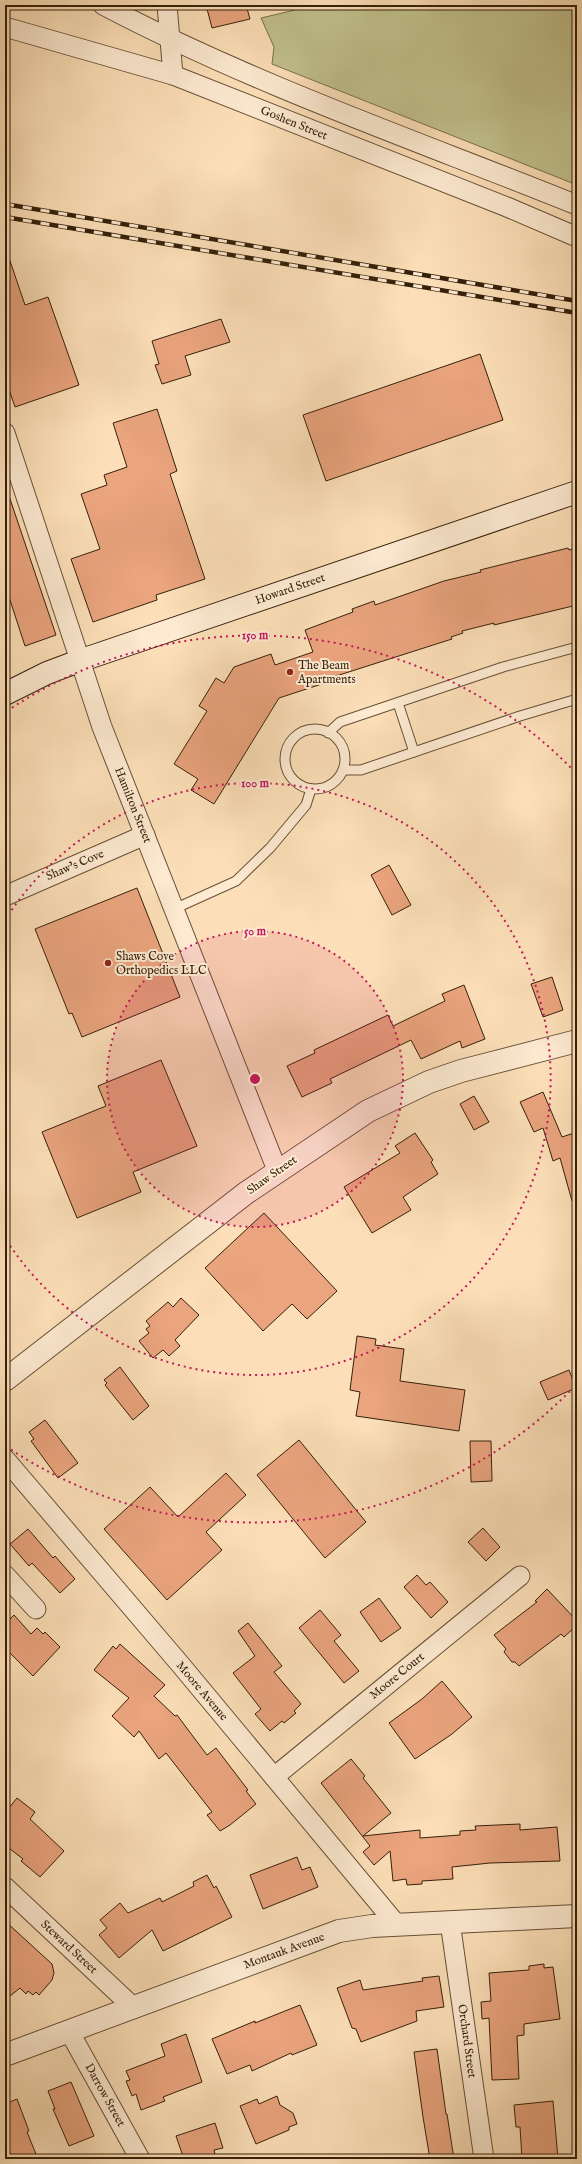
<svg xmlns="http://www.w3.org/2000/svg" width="582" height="2164" viewBox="0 0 582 2164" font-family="'IM FELL English',serif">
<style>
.green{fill:#c1c18d;stroke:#7b704c}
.building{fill:#eaa47e;stroke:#35200a}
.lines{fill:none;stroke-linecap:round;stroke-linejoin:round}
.service-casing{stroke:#675036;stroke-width:11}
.minor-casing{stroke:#675036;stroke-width:21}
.tertiary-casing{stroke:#675036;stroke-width:24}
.secondary-casing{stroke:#35200a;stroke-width:24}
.service{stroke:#fdead1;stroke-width:9}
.minor{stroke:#fdead1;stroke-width:19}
.tertiary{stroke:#fdead1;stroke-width:22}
.secondary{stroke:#fdead1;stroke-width:22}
.rail-casing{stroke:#35200a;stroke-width:4.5}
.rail{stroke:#fdead1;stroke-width:3;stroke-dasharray:9;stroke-linecap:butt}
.ring{fill:none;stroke:#c2185b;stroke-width:2;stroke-dasharray:2 4}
.poi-dot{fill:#8f2418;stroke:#fdead1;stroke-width:1.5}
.labels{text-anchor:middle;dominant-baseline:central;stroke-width:4;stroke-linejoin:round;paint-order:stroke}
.street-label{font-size:12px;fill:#35200a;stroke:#fdead1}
.poi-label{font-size:12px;fill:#35200a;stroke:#fdead1;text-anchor:start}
.centre{fill:#c2185b;stroke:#fdead1;stroke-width:2}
.ring-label{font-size:12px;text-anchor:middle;font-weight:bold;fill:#c2185b;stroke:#fdead1;stroke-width:4;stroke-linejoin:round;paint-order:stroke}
</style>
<rect width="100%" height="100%" fill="#fcdfb8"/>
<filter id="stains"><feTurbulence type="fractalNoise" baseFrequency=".005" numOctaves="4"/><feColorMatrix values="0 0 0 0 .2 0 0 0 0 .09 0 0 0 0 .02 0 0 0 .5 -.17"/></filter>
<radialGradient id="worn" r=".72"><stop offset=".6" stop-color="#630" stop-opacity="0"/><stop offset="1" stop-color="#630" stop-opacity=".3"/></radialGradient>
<!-- green -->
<path class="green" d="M294 5H577V185L272 64 274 47 261 18 295 10Z"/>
<!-- building -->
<g class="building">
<path d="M206 5H246L250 19 212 28Z"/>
<path d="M8 255 25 305 48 297 79 385 15 407 5 378V256Z"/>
<path d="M221 319 230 342 185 356 191 375 162 384 155 365 159 364 152 341Z"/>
<path d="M480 354 503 420 326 481 303 415Z"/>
<path d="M157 409 177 471 170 474 205 579 156 595 157 600 93 622 71 559 100 549 81 494 107 485 104 475 127 467 113 423Z"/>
<path d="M5 493H8L56 635 25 646 9 597 5 599Z"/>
<path d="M568 548 569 550 577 548V605L494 625V623L462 631 463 633 451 637 452 639 333 677 334 680 279 698 214 804 191 790 198 779 174 764 207 711 199 706 216 678 224 683 234 667 271 654 275 665 313 652 305 630 353 612 352 609 374 601 375 605 444 581 481 572 480 570Z"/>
<path d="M389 865 411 905 392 915 371 875Z"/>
<path d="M137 888 180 997 82 1037 72 1013 69 1014 35 929Z"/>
<path d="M552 977 563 1010 543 1017 531 984Z"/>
<path d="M464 985 485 1039 462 1048 460 1041 421 1059 411 1040 330 1079 332 1083 302 1097 287 1066 315 1053 314 1050 388 1015 393 1026 445 1001 442 994Z"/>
<path d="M161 1060 197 1146 133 1172 141 1192 77 1218 42 1132 106 1106 98 1086Z"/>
<path d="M543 1092 562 1137 574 1133 577 1142V1200L572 1201 560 1158 553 1161 543 1128 534 1132 520 1102Z"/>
<path d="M474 1096 489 1122 474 1130 460 1104Z"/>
<path d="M415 1133 433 1160 431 1162 438 1174 403 1197 411 1210 372 1233 344 1187 400 1153 395 1146Z"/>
<path d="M264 1213 337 1291 307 1319 292 1304 263 1331 205 1268Z"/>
<path d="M181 1298 199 1315 175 1340 180 1346 169 1356 163 1350 153 1358 139 1341 149 1333 146 1329 150 1326 146 1321 168 1302 173 1307Z"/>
<path d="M357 1336 376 1339 375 1345 404 1349 400 1381 465 1390 459 1431 356 1416 360 1392 350 1390Z"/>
<path d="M120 1367 149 1406 133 1420 105 1385 107 1383 104 1380Z"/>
<path d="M569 1370 576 1388 548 1400 540 1382Z"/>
<path d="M45 1420 78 1463 58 1478 31 1441 34 1439 29 1432Z"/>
<path d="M299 1440 366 1522 325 1558 257 1475Z"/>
<path d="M470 1441H491L492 1481 471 1482Z"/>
<path d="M226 1473 246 1495 206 1532 222 1550 167 1600 104 1529 150 1487 178 1517Z"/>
<path d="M483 1528 500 1547 486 1561 468 1542Z"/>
<path d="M28 1529 53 1558 55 1556 75 1579 60 1593 32 1563 29 1566 10 1544Z"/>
<path d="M417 1575 426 1585 430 1582 448 1602 431 1618 404 1587Z"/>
<path d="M547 1589 577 1621V1625L564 1637 561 1634 519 1666 515 1662H512L504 1652 506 1649 494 1635 537 1602 535 1601Z"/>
<path d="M379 1598 401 1628 381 1642 360 1612Z"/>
<path d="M320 1610 341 1635 334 1641 359 1671 344 1683 299 1628Z"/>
<path d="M14 1615 31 1634 37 1628 43 1634 45 1632 60 1647 33 1676 5 1648V1624Z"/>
<path d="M248 1623 282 1666 274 1672 301 1704 294 1711 296 1713 284 1723 282 1721 270 1731 255 1714 261 1709 233 1673 255 1656 238 1631Z"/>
<path d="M120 1644 165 1685 154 1696 175 1716 177 1715 207 1755 216 1748 248 1790 246 1791 256 1804 230 1825 220 1831 207 1815 212 1812 166 1753 159 1759 139 1731 134 1737 112 1716 129 1698 94 1670 113 1646 116 1649Z"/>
<path d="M442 1681 472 1717 452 1734 415 1759 389 1723 422 1699Z"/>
<path d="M351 1759 365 1776 363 1778 391 1813 363 1836 420 1830V1838L460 1835V1831L476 1830 475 1826 520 1824V1830L557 1827 560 1861 490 1863 452 1867 453 1879 422 1881V1884L407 1885 406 1879 393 1881 390 1851 374 1865 363 1852 370 1846 321 1783Z"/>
<path d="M17 1798 35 1812 30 1819 64 1851 40 1877 21 1861 23 1859 5 1845V1813Z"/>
<path d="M297 1857 302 1870 310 1867 318 1887 263 1909 250 1875Z"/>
<path d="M207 1875 214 1888 216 1886 232 1917 163 1951 152 1930 119 1958 99 1935 107 1928 100 1920 120 1903 128 1913 160 1898 162 1902 194 1886 193 1882Z"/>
<path d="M5 1921 52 1964 54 1973 52 1980 39 1995 36 1992 33 1995 28 1991 26 1994 20 1988 5 2000Z"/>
<path d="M544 1964V1968L553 1967 560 2019 524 2024V2035L517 2036 519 2079 492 2080 489 2018 482 2019 481 2002 491 2001 489 1973 529 1970V1966Z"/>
<path d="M439 1976 444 2007 416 2011 417 2021 361 2042 356 2029 352 2028 337 1988 360 1980 363 1990 423 1981 422 1978Z"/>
<path d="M300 2005 317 2045 292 2055 291 2053 252 2071 250 2065 227 2074 212 2039 255 2021V2023Z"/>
<path d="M186 2034 202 2082 163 2097 165 2101 141 2110 136 2094 132 2096 126 2081 130 2080 126 2071 165 2056 161 2044Z"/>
<path d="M437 2049 446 2114H447L454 2159H430L423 2117 414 2052Z"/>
<path d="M71 2082 94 2136 69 2146 53 2109H55L48 2091Z"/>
<path d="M277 2096 280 2105 293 2113 297 2124 289 2127V2130L256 2144 240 2106 257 2099 259 2104Z"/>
<path d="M17 2099 29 2131 27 2132 38 2159H10L5 2146V2104Z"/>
<path d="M553 2101 558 2159H522L520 2127H516L514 2105Z"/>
<path d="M215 2123 223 2148 214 2150 215 2154 199 2159H184L176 2136Z"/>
</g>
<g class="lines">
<!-- service casing -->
<g class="service-casing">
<g id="service">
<path d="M398 703 414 752"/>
<circle cx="315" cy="759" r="30"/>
<path d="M328 733 340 722 503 667 577 647"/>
<path d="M343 770H361L520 716 577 699"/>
<path d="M174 909 236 881 270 848 306 805 311 789"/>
</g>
</g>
<!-- minor casing -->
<g class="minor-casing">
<g id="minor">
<path d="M103 5C255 85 418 141 577 205"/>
<path d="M167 5 173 75"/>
<path d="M5 27 173 75 507 207 577 237"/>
<path d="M5 433 102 727 277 1170"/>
<path d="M5 896 145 835"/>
<path d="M5 1459 180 1664 397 1925"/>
<path d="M5 1575 36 1609"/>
<path d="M274 1777 520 1576"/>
<path d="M5 1887 133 2007"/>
<path d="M450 1922 484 2159"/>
<path d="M69 2031 140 2159"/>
</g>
</g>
<!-- tertiary casing -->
<g class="tertiary-casing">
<g id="tertiary">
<path d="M5 1380 246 1193 368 1111 429 1082 461 1071 577 1041"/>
<path d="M5 2055 339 1931 372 1926 577 1916"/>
</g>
</g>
<!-- secondary casing -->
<g class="secondary-casing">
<path id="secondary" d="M5 694 47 673 79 661 577 492"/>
</g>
<!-- service -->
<use href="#service" class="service"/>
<!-- minor -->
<use href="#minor" class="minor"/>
<!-- tertiary -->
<use href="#tertiary" class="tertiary"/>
<!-- secondary -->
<use href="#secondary" class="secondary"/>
<!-- rail casing -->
<g class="rail-casing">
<g id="rail">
<path d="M5 204 577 301"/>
<path d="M5 217 577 313"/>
</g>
</g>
<!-- rail -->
<use href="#rail" class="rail"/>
</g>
<!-- distance rings -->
<circle cx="255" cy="1079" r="148" fill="#c2185b" fill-opacity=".12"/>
<g class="ring">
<circle cx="255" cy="1079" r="148"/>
<path d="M5 920A296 296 0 1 1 5 1238"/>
<path d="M574 1387A444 444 0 0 1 7 1447M7 711A444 444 0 0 1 574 771"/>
</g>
<!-- markers -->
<g class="poi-dot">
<circle cx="290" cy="672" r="4"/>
<circle cx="108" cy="963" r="4"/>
</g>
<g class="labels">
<!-- street labels -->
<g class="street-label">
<text transform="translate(294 123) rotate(22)">Goshen Street</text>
<text transform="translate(290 589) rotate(-19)">Howard Street</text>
<text transform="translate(133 805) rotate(68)">Hamilton Street</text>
<text transform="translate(75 865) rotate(-23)">Shaw's Cove</text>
<text transform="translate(272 1175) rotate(-35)">Shaw Street</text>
<text transform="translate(397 1676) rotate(-39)">Moore Court</text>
<text transform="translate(202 1691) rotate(50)">Moore Avenue</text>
<text transform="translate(69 1947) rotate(43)">Steward Street</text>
<text transform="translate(284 1951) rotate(-20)">Montauk Avenue</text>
<text transform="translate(467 2041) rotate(82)">Orchard Street</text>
<text transform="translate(105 2095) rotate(61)">Darrow Street</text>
</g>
<!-- poi labels -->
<g class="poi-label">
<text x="298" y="665">The Beam<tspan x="298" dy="14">Apartments</tspan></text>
<text x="116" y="956">Shaws Cove<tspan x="116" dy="14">Orthopedics LLC</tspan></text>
</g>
</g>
<circle cx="255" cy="1079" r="6" class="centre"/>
<g class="ring-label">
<text x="255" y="639">150 m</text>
<text x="255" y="787">100 m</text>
<text x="255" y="935">50 m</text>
</g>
<!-- margin -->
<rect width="582" height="2164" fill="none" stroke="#fcdfb8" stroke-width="20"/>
<rect x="6" y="6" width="570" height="2152" fill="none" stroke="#35200a" stroke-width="2"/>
<rect x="10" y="10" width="562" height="2144" fill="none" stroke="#35200a"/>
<rect width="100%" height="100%" filter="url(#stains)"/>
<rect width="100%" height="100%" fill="url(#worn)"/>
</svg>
